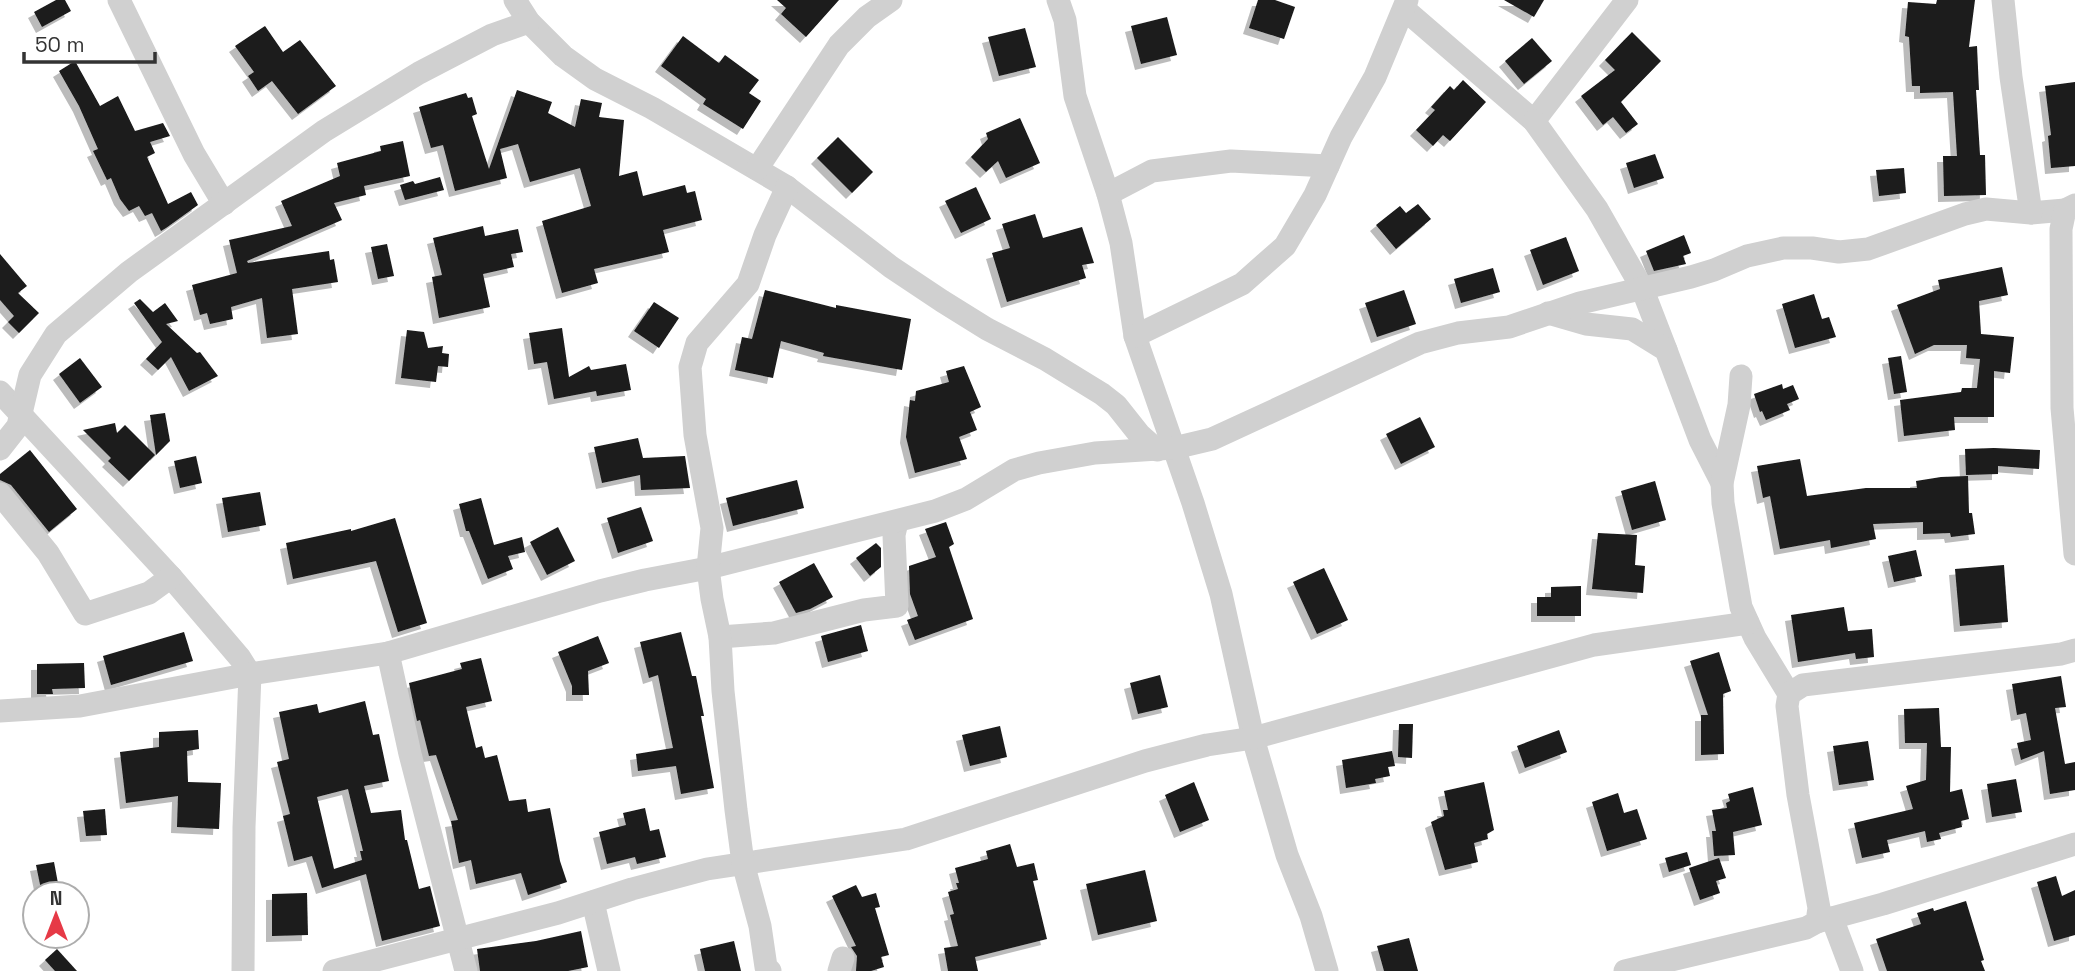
<svg xmlns="http://www.w3.org/2000/svg" width="2075" height="971" viewBox="0 0 2075 971" font-family="'Space Grotesk',sans-serif">
<style>
.building{fill:#1a1a1a;fill-rule:evenodd;filter:url(#shadow)}
.lines{fill:none;stroke-linecap:round;stroke-linejoin:round}
.minor{stroke:#d0d0d0;stroke-width:23}
</style>
<defs>
<filter id="shadow"><feDropShadow dx="-6" dy="6" stdDeviation="0" flood-color="#0004"/></filter>
</defs>
<rect width="100%" height="100%" fill="#fff"/>
<!-- building -->
<g class="building">
<path d="M56 0H65L71 11 42 27 34 12Z"/>
<path d="M777 0H839L806 37 781 14 786 8Z"/>
<path d="M1258 0H1275L1295 7 1284 39 1249 28Z"/>
<path d="M1504 0H1544L1534 17Z"/>
<path d="M1937 0H1975L1969 47 1977 46 1979 90H1976L1980 155H1985L1986 195 1944 196 1943 156H1957L1953 92 1920 93V86H1912L1909 37 1905 36 1908 2 1936 4Z"/>
<path d="M1167 17 1177 55 1141 64 1131 26Z"/>
<path d="M265 26 283 52 300 40 336 86 298 114 272 81 258 91 248 76 254 72 235 46Z"/>
<path d="M1025 28 1036 67 999 76 988 37Z"/>
<path d="M1632 32 1661 61 1621 102 1638 124 1626 133 1613 117 1603 125 1581 96 1615 70 1605 60Z"/>
<path d="M683 36 719 63 725 55 759 80 749 93 761 101 743 129 703 104 706 99 661 66Z"/>
<path d="M1532 38 1552 61 1524 84 1505 61Z"/>
<path d="M75 61 100 106 118 96 135 131 163 123 170 136 150 142 155 153 147 157 168 204 191 192 198 205 166 228 161 231 152 213 145 216 139 206 129 211 120 199 111 178 107 180 93 151 98 149 79 106 59 71Z"/>
<path d="M1463 80 1486 102 1450 141 1443 135 1433 146 1416 130 1435 110 1431 107 1450 86 1454 90Z"/>
<path d="M2075 82V166L2051 168 2048 136 2051 135 2045 86Z"/>
<path d="M517 90 552 102 548 113 575 127 581 99 602 103 599 117 624 120 619 176 637 171 643 196 685 185 687 193 695 191 702 220 663 230 669 252 594 269 598 283 562 293 542 221 591 206 580 168 530 182 518 144 500 149 507 178 455 191 443 145 431 148 419 107 466 93 468 98 472 97 477 114 472 116 489 169Z"/>
<path d="M1020 118 1040 163 1006 178 998 161 986 172 971 157 988 139 986 133Z"/>
<path d="M838 137 873 172 852 193 817 158Z"/>
<path d="M403 141 410 176 364 186 366 195 334 203 342 220 247 261 248 263 329 251 330 260 334 259 338 282 292 289 298 334 267 338 262 298 231 307 233 319 210 324 207 313 200 315 192 285 237 273 229 240 292 226 281 201 340 176 337 163 381 151 380 146Z"/>
<path d="M1655 154 1664 178 1634 188 1626 163Z"/>
<path d="M1904 168 1906 193 1879 196 1876 170Z"/>
<path d="M440 177 444 190 405 200 400 185 413 181 415 184Z"/>
<path d="M976 187 991 219 961 233 945 201Z"/>
<path d="M1418 204 1431 219 1396 249 1376 225 1400 206 1406 213Z"/>
<path d="M1035 214 1043 238 1082 227 1094 263 1082 265 1086 278 1007 302 992 253 1010 248 1002 224Z"/>
<path d="M483 226 485 236 518 229 523 252 511 254 514 267 483 274 490 307 439 318 432 277 442 275 433 238Z"/>
<path d="M1684 235 1691 253 1683 256 1686 264 1654 271 1646 251Z"/>
<path d="M1566 237 1579 271 1543 285 1530 250Z"/>
<path d="M387 244 394 276 378 279 371 247Z"/>
<path d="M0 254 27 286 18 293 39 313 19 333 8 322 14 316 0 300Z"/>
<path d="M2002 267 2008 295 1979 301 1981 334 2014 337 2010 373 1994 371V417H1954L1955 430 1904 436 1900 400 1961 392 1962 388H1977L1980 359 1966 358 1967 345H1934L1915 354 1897 305 1940 289 1938 280Z"/>
<path d="M1493 268 1500 292 1461 303 1454 279Z"/>
<path d="M765 290 836 308V305L911 319 902 370 823 356 824 353 781 341 773 378 735 370 742 337 752 339Z"/>
<path d="M1404 290 1416 324 1377 337 1365 303Z"/>
<path d="M1814 294 1822 319 1829 317 1836 337 1795 348 1782 304Z"/>
<path d="M140 299 153 312 165 303 178 321 166 324 197 353 200 352 218 376 189 391 171 357 158 370 146 359 162 342 134 303Z"/>
<path d="M654 302 679 318 659 348 634 331Z"/>
<path d="M562 328 569 377 589 366 591 370 626 364 631 390 597 396 596 391 554 399 547 362 534 364 529 333Z"/>
<path d="M407 330 424 332 428 348 443 346 442 353 449 354 448 367 438 366 436 382 401 378Z"/>
<path d="M1901 356 1907 392 1894 394 1888 358Z"/>
<path d="M80 358 102 387 80 403 59 374Z"/>
<path d="M964 366 981 407 970 412 977 430 959 437 967 459 915 473 906 437 910 400 915 401 916 391 949 382 946 371Z"/>
<path d="M1782 384 1783 389 1793 385 1799 399 1787 404 1790 410 1766 420 1762 411 1760 412 1754 394Z"/>
<path d="M165 413 170 441 156 455 150 415Z"/>
<path d="M1420 417 1435 447 1401 464 1386 434Z"/>
<path d="M115 423 117 433 125 425 155 455 129 481 108 461 111 458 83 430Z"/>
<path d="M638 438 643 458 685 456 690 488 641 490 640 475 602 483 594 447Z"/>
<path d="M1994 448 2040 450 2039 469 1998 466V474L1966 475 1965 449Z"/>
<path d="M30 450 77 509 49 532 11 485 0 480V474Z"/>
<path d="M196 456 202 483 180 488 174 461Z"/>
<path d="M1800 459 1807 496 1866 488H1917L1916 481 1941 477 1968 476 1969 513H1972L1975 534 1951 537 1950 533 1923 534V522L1873 524 1876 539 1831 548 1830 540 1780 549 1770 496 1763 498 1757 466Z"/>
<path d="M797 480 804 508 733 526 726 498Z"/>
<path d="M1655 481 1666 520 1632 530 1621 491Z"/>
<path d="M260 492 266 525 228 532 222 498Z"/>
<path d="M481 498 494 545 522 537 525 552 508 556 513 569 488 579 469 531H466L459 504Z"/>
<path d="M641 507 653 541 618 553 607 518Z"/>
<path d="M395 518 427 623 398 632 376 561 293 579 286 543 351 529V531Z"/>
<path d="M946 522 954 544 949 547 973 619 915 640 907 620 918 616 910 594 909 566 936 557 925 529Z"/>
<path d="M558 527 575 561 547 575 530 542Z"/>
<path d="M1598 533 1637 535 1635 565 1645 566 1643 593 1592 589Z"/>
<path d="M876 543 881 548V567L870 576 856 558Z"/>
<path d="M1916 550 1922 576 1894 582 1888 556Z"/>
<path d="M814 563 833 597 810 609 796 613 779 582Z"/>
<path d="M2004 565 2008 622 1960 626 1955 569Z"/>
<path d="M1324 568 1348 620 1317 634 1293 582Z"/>
<path d="M1581 586V616H1537V597H1551V587Z"/>
<path d="M1844 607 1848 631 1872 629 1874 657 1856 659 1855 653 1798 662 1791 615Z"/>
<path d="M861 625 868 651 828 662 821 636Z"/>
<path d="M184 632 193 661 111 685 103 656Z"/>
<path d="M681 632 692 676H696L704 716H701L714 788 681 794 676 766 638 771 636 754 673 748 658 675 649 678 640 642Z"/>
<path d="M598 636 609 663 588 671 589 695H572V686L558 652Z"/>
<path d="M1719 652 1731 691 1723 694 1724 754 1701 755V715H1708L1690 661Z"/>
<path d="M481 658 492 701 466 707 476 748 482 746 485 758 497 755 509 801 526 799 528 812 550 808 560 861 567 882 528 895 521 873 476 884 471 860 459 863 451 821 458 820 436 755 429 756 420 720 417 721 409 683 462 669 460 663Z"/>
<path d="M84 663 85 688 52 689 53 694H37V664Z"/>
<path d="M1160 675 1168 707 1138 714 1130 683Z"/>
<path d="M2061 676 2066 707 2055 708 2065 764 2075 762V790L2050 794 2044 751 2021 760 2017 743 2031 740 2026 713 2017 715 2012 684Z"/>
<path d="M365 701 373 735 379 734 389 781 364 786 371 813 401 810 405 840H407L419 889 430 886 440 926 382 941 366 874 322 888 312 856 294 861 283 816 290 814 277 762 289 759 279 712 317 704 319 713ZM348 789 363 851H360L362 860 334 869 317 797Z"/>
<path d="M1939 708 1941 747H1951L1950 792 1962 789 1969 819 1961 821 1962 827 1939 833 1941 839 1927 842 1925 831 1887 840 1890 852 1862 858 1854 823 1913 809 1906 786 1926 780 1927 743H1905L1904 709Z"/>
<path d="M1399 724H1413L1412 758 1398 757Z"/>
<path d="M1000 726 1007 757 970 766 962 735Z"/>
<path d="M198 730 199 749 187 751 188 782 221 783 219 829 177 827 178 796 126 803 120 752 159 747V732Z"/>
<path d="M1559 730 1567 752 1525 768 1517 746Z"/>
<path d="M1868 741 1874 780 1839 785 1833 746Z"/>
<path d="M1392 751 1395 766 1388 767 1390 776 1375 779 1376 783 1346 788 1342 760Z"/>
<path d="M2016 779 2022 812 1992 817 1987 784Z"/>
<path d="M1194 782 1209 820 1180 832 1165 795Z"/>
<path d="M1484 782 1494 830 1487 834 1488 839 1474 843 1478 862 1445 870 1431 822 1444 816 1443 810H1448L1444 791Z"/>
<path d="M1753 787 1762 825 1733 832 1735 855 1714 856 1712 831H1716L1712 810 1727 808 1726 803 1730 801 1728 794Z"/>
<path d="M1618 793 1624 813 1637 809 1647 839 1607 851 1592 802Z"/>
<path d="M645 808 650 831 659 829 666 857 637 864 635 857 607 864 599 832 626 825 623 813Z"/>
<path d="M105 809 107 835 86 836 83 811Z"/>
<path d="M1010 844 1017 867 1034 863 1038 880 1033 881 1047 939 975 957 978 971H948L944 948 958 946 950 915 954 914 948 892 958 889 956 883H959L955 868 988 859 986 851Z"/>
<path d="M1687 852 1691 865 1669 872 1665 858Z"/>
<path d="M1719 858 1726 878 1716 881 1720 893 1700 900 1689 868Z"/>
<path d="M54 862 60 894H42L36 865Z"/>
<path d="M1145 870 1157 921 1098 935 1086 884Z"/>
<path d="M2056 876 2062 896 2075 890V935L2054 941 2037 882Z"/>
<path d="M856 885 862 897 876 893 880 907 875 908 889 955 881 957 884 967 871 971H856L857 956 851 947 856 946 832 896Z"/>
<path d="M307 893 308 935 272 936V894Z"/>
<path d="M1966 901 1984 960 1981 961 1985 971H1887L1876 939 1921 924 1917 913 1933 908 1934 911Z"/>
<path d="M581 931 588 967 568 971H480L477 949 536 941Z"/>
<path d="M1409 938 1418 971H1384L1377 946Z"/>
<path d="M734 941 741 971H705L700 949Z"/>
<path d="M57 949 77 971H55L45 960Z"/>
</g>
<g class="lines">
<!-- minor -->
<g class="minor">
<path d="M119 0 194 154 224 204"/>
<path d="M515 0 529 22 563 56 595 79 652 108 787 187 891 267 942 301 987 329 1045 359 1102 394 1116 405 1139 434 1157 450"/>
<path d="M1058 0 1065 20 1075 96 1108 194 1121 243 1135 336 1193 503 1221 594 1253 738 1287 855 1311 916 1327 971"/>
<path d="M2003 0 2011 77 2031 213 2065 210"/>
<path d="M1404 9 1534 121 1627 0"/>
<path d="M1534 121 1597 209 1642 288 1666 350"/>
<path d="M757 169 839 45 867 17 891 0"/>
<path d="M1108 194 1152 171 1231 161 1328 166"/>
<path d="M2075 205 2065 210 2061 229 2062 408 2075 554"/>
<path d="M1548 313 1586 324 1632 329 1666 350 1700 440 1722 483"/>
<path d="M1135 336 1242 284 1285 246 1315 195 1341 137 1375 77 1407 0"/>
<path d="M1741 376 1739 405 1722 483 1723 503 1741 607 1755 638 1789 694"/>
<path d="M0 392 171 577 240 658 250 674 244 827 243 971"/>
<path d="M0 449 18 426 30 375 56 334 129 272 324 131 419 73 492 35 529 22"/>
<path d="M0 494 48 553 85 614 149 593 171 577"/>
<path d="M720 637 774 633 864 610 897 606 894 535 897 522"/>
<path d="M388 653 600 591 645 580 708 568 935 511 966 499 1014 470 1039 463 1095 453 1174 448 1212 439 1420 343 1458 333 1509 327 1580 303 1691 277 1714 270 1747 256 1783 248H1812L1839 252 1868 249 1965 214 1986 209 2031 213"/>
<path d="M0 711 80 706 250 674 388 653 410 754 466 971"/>
<path d="M593 902 609 971"/>
<path d="M1832 918 1852 971"/>
<path d="M1817 922 1883 904 2075 844"/>
<path d="M334 971 558 913 632 889 707 869 906 839 1145 761 1207 745 1253 738 1594 645 1748 623"/>
<path d="M770 971 766 967 760 926 743 863 736 810 723 691 720 637 712 599 708 568 712 528 695 435 690 367 697 343 748 284 765 235 787 187"/>
<path d="M839 971 843 958"/>
<path d="M1625 971 1806 928 1817 922 1819 908 1798 795 1787 706 1789 694 1803 685 2061 654 2075 650"/>
</g>
</g>
<!-- north arrow -->
<g transform="translate(56 915)"><circle r="33" fill="#ffffff" stroke="#adadad" stroke-width="2"/>
<path d="M0-5L12 26L0 18L-12 26Z" fill="#e63946"/>
<text y="-10" font-size="19" font-weight="bold" text-anchor="middle" fill="#333333">N</text>
</g>
<!-- scale -->
<path d="M24 52v10h131v-10" fill="none" stroke="#333333" stroke-width="3.5"/>
<text x="35" y="52" font-size="21" fill="#333333" stroke="#ffffff" stroke-width="5" paint-order="stroke">50 m</text>
</svg>
